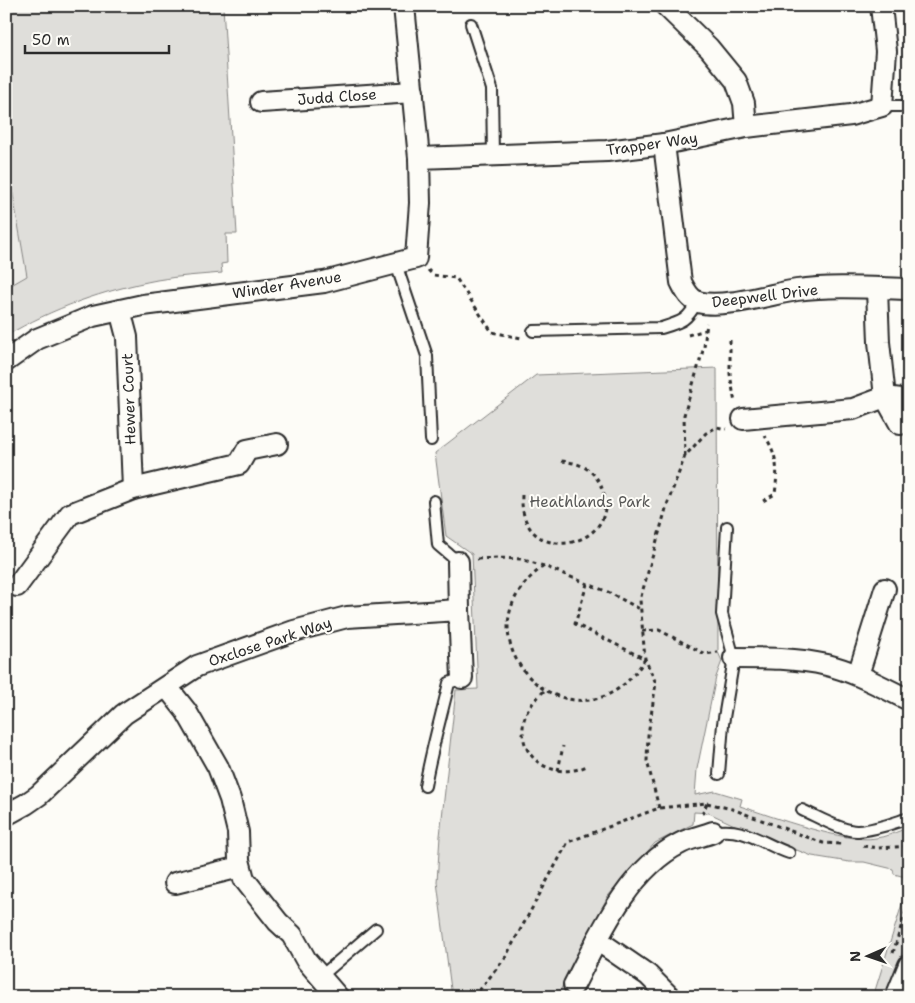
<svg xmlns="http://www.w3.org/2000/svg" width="915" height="1003" viewBox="0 0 915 1003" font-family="'Shantell Sans',sans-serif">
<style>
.built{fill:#edece8}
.green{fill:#dfdeda;stroke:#858482}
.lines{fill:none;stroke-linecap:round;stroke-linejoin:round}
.service-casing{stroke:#2b2b2b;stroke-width:14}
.minor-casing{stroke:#2b2b2b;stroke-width:24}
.path{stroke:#2b2b2b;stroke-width:3;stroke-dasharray:4 4;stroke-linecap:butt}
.service{stroke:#fdfcf7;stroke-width:10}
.minor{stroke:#fdfcf7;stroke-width:20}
.labels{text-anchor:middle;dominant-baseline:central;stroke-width:4;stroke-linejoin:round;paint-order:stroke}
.street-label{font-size:15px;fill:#2b2b2b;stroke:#fdfcf7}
.park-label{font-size:15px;fill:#585857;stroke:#fdfcf7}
</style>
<rect width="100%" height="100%" fill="#fdfcf7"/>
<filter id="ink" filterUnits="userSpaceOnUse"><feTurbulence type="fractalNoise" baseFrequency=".02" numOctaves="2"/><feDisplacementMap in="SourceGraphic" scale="10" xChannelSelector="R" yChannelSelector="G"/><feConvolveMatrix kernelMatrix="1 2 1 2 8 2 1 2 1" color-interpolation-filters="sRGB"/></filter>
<g filter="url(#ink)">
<!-- built -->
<path class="built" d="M6 154 27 276 6 288Z"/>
<!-- green -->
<g class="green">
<path d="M6 6H223L237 234H226L227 263 221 264 222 273C201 275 178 276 157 280 105 290 52 308 6 336V288L27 276 6 154Z"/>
<path d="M717 368 718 652 722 661 716 677 697 769 695 795 715 791 742 799 740 806C771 816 846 844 876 838 885 837 894 833 902 830L909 878 894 874 893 869 864 862H849L812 856 743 829 709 813 694 812 693 824 655 843 608 896 557 997H452L437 882 440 836 456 690 478 689 472 554 446 536 435 453 536 375Z"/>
<path d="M908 885 909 929 902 954 884 997H873Z"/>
</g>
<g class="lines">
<!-- service casing -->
<g class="service-casing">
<g id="service">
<path d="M471 24 492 89 493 156"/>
<path d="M882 106H909"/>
<path d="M396 264 427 356 431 440"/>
<path d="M533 331 661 328C681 322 687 321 697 302"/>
<path d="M434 501 438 545 458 562"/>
<path d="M719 774 723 724 734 658 722 614 727 527"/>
<path d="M425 786C431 751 441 717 449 683L462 678"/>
<path d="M802 810C816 816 843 832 858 831 875 830 893 823 909 818"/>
<path d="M713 832C744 826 761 843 789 853"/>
<path d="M320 977 376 929"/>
</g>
</g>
<!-- minor casing -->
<g class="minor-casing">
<g id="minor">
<path d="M666 6 709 48 736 81 744 103 746 127"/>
<path d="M261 102 413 92"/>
<path d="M664 144 681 282C685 290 689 299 698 302 722 309 771 294 797 290 833 285 872 288 909 289"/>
<path d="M419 158 607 151 664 144 746 127 851 115 882 106 886 51 881 6"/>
<path d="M877 289 879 342 885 397 900 424"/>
<path d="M120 310 127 337 133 489"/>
<path d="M6 361 37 339 93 316 143 305 324 282 416 258 420 203 419 158 404 6"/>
<path d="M743 419 853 409 885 397 909 400"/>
<path d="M458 562 459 610"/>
<path d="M17 586 70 514 133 489 239 464 247 450 277 444"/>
<path d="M734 658C765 658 797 658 827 665 856 672 882 687 909 700"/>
<path d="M858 675 885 589"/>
<path d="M167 687 186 711 218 767 230 799 238 832 239 860 244 879 278 922 292 935 306 960 338 997"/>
<path d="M6 815 26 804 39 795 124 714 197 666 294 631 347 617 459 610 462 678"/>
<path d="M175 883 240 867"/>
<path d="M597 940 648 975 670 997"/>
<path d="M574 985C599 936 628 869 681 843 691 838 703 836 713 832"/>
<path d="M896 997 909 965"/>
</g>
</g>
<!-- path -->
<g class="path">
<path d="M428 270 433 275 456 278 492 332 521 338"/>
<path d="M688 335 706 330"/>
<path d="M730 340V374L735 403"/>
<path d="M685 456 684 415 704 347 707 323"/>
<path d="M522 495C518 575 633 545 599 482 591 467 576 462 560 461"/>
<path d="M763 501 775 494C778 471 778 456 765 436"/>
<path d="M477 559 498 558 520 559 544 566 608 592 640 609"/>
<path d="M544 566C443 638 580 767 645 659L575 624 587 584"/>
<path d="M642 631 659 630 705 654 718 652"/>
<path d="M544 691C536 699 527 708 524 720 516 759 553 781 587 766"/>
<path d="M558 771 563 746"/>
<path d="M707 803 732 809 823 843 842 844"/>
<path d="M659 808 647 761 648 735 656 683 645 659 640 600 667 505 685 456 706 433 717 427 726 429"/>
<path d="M863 846 878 848 909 846"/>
<path d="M893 953 909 901"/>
<path d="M474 997 505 958 568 842 659 808 707 803 703 812 704 814"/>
</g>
<!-- service -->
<use href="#service" class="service"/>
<!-- minor -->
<use href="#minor" class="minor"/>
</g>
</g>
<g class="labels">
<!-- street labels -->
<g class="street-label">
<text transform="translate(337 97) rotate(-4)">Judd Close</text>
<text transform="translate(652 144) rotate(-8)">Trapper Way</text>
<text transform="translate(287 285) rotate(-9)">Winder Avenue</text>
<text transform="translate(765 296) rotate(-7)">Deepwell Drive</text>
<text transform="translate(129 399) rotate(-92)">Hewer Court</text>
<text transform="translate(270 642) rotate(-18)">Oxclose Park Way</text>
</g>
<!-- park labels -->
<g class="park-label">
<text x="590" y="502">Heathlands Park</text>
</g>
</g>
<!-- margin -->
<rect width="915" height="1003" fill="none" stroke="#fdfcf7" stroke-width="25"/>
<rect x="12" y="12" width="890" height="978" fill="none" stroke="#2b2b2b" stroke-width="2" filter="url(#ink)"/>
<!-- north arrow -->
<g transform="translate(868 956) rotate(268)" stroke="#fdfcf7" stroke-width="4" paint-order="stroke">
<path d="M0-4L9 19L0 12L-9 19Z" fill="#2b2b2b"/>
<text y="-8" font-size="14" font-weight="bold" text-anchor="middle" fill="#2b2b2b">N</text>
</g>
<!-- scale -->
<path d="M25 45v8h144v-8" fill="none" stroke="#2b2b2b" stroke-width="2.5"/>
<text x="32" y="45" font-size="15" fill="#2b2b2b" stroke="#fdfcf7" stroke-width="4" paint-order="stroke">50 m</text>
</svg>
